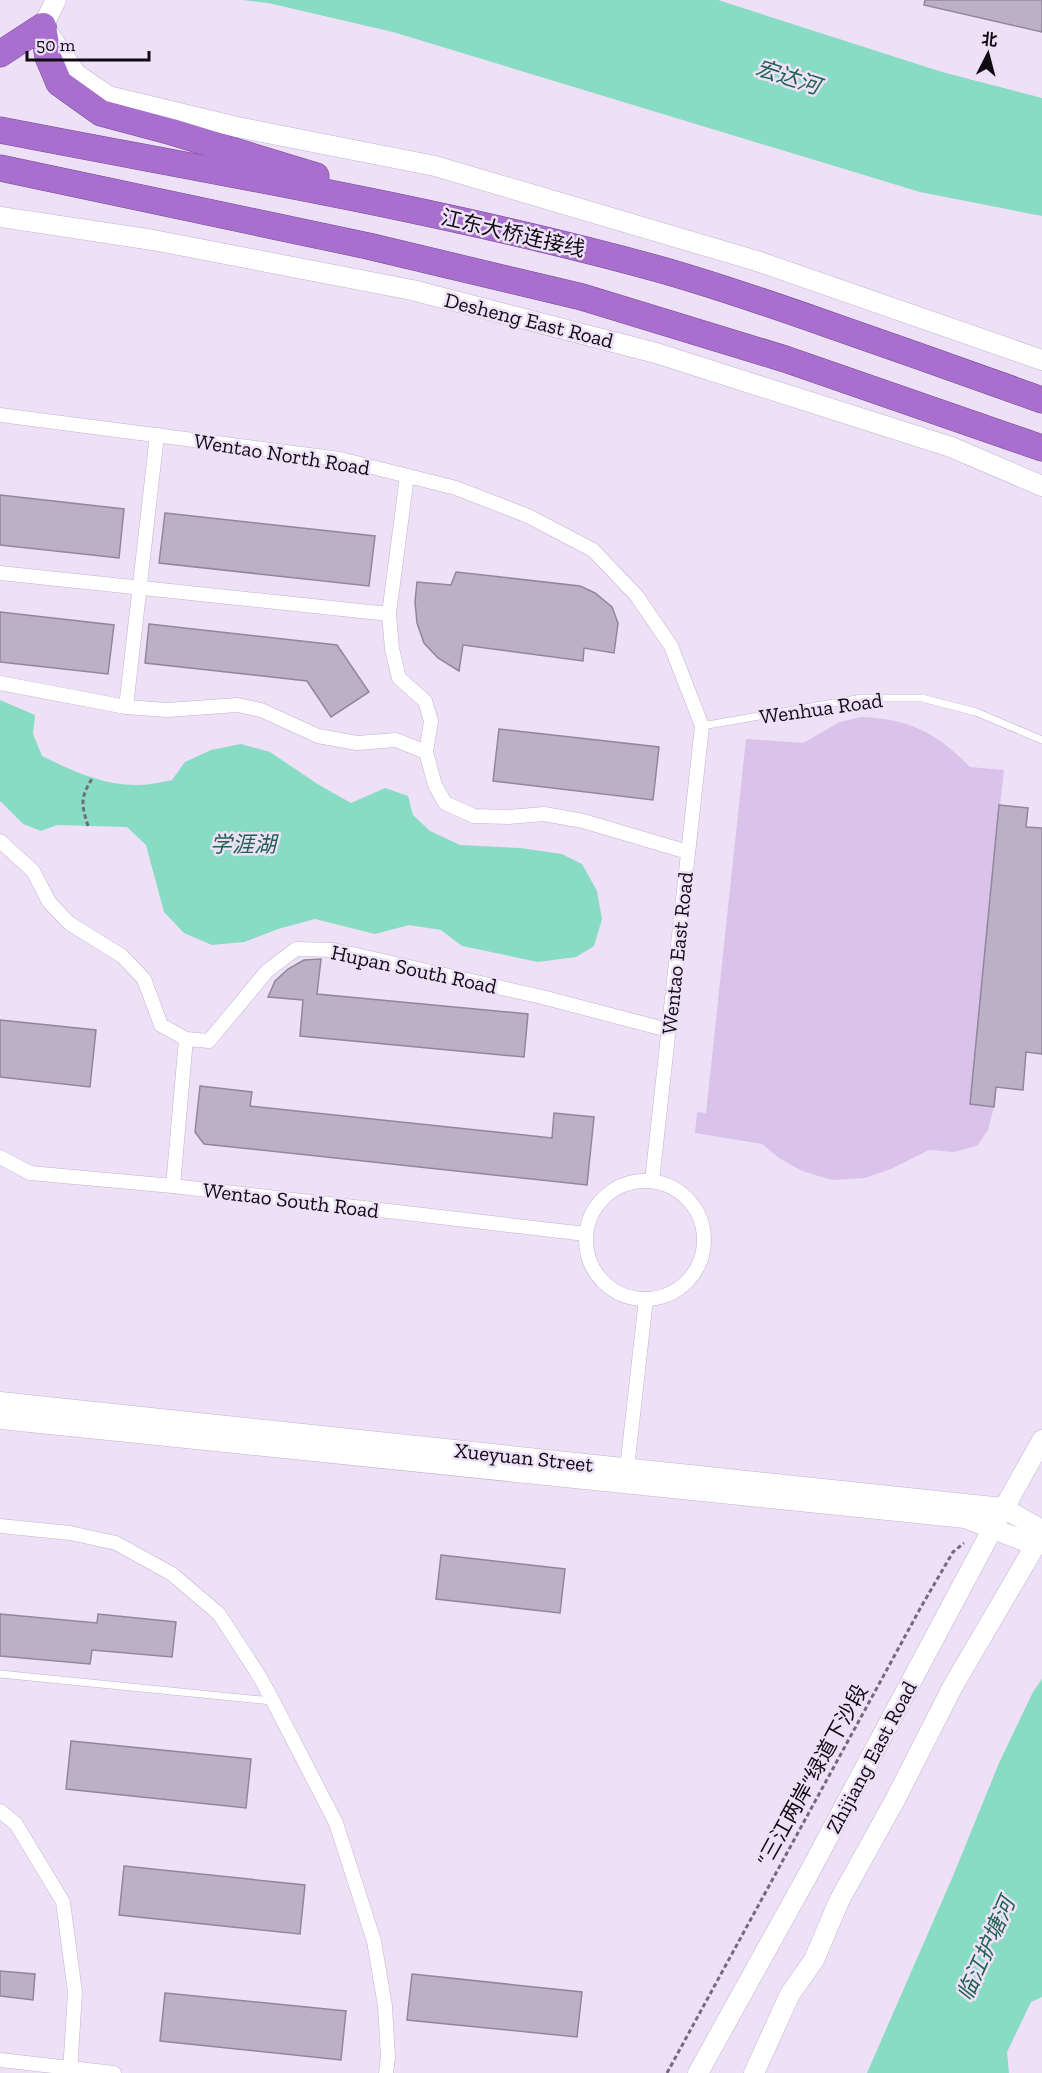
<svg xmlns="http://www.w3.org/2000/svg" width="1042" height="2073" viewBox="0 0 1042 2073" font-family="'Zilla Slab','Noto Sans SC',serif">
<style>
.green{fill:#d9c3ea}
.water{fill:#88dcc3}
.building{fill:#bcb0c6;stroke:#92869b;stroke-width:1.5}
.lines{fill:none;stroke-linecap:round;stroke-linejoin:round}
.lane-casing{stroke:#c0b4ca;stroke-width:8}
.street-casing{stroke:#c0b4ca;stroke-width:15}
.secondary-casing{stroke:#c0b4ca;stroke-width:21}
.highway-casing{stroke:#734c8d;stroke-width:27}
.path{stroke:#736b7a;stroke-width:3;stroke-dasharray:4.5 3;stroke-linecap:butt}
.lane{stroke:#fff;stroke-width:7}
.street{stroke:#fff;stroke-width:14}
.secondary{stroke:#fff;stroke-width:20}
.highway{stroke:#a96fcf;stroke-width:26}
.labels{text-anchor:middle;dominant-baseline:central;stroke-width:5;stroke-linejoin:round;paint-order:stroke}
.street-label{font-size:21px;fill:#0f0b13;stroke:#ede0f7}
.water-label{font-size:22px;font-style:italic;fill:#206251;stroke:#ede0f7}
</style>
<rect width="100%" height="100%" fill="#ede0f7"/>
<!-- green -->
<path class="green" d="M861 717C909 719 936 732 970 767L1004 770 1000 805 1028 808 994 1107 988 1130 977 1146 954 1152 929 1150 891 1169 865 1178 832 1180 802 1171 779 1158 762 1144 695 1133 697 1112 706 1113 746 739 803 743 840 722Z"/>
<!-- water -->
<g class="water">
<path d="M242 0H718L942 72 1042 98V216L920 192 393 32 268 3Z"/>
<path d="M0 700 35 715 33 734 42 756C72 771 105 786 139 785 150 785 161 782 172 780L185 762 211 750 241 744 270 752 319 785 351 803 385 788 408 796 413 815 430 831 460 845 520 848 562 854 582 864 597 891 602 919 594 946 576 957 538 962 462 946 441 930 409 925 375 934 315 919 278 929 244 942 212 945 184 933 164 912 146 845 127 827 57 825 41 831 23 824 0 801Z"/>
<path d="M1042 1679V1997L1031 2002 1007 2052 1009 2073H867L953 1876 999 1763 1033 1692Z"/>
</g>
<!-- building -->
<g class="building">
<path d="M925 0H1042V32L924 5Z"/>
<path d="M0 495 124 509 119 558 0 545Z"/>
<path d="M165 513 375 536 369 586 159 563Z"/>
<path d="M456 572 580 586 595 593 612 607 618 623 614 653 584 648 583 661 463 645 459 671 438 658 424 643 417 623 415 602 417 582 451 585Z"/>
<path d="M0 612 114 625 108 674 0 662Z"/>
<path d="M149 624 337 645 369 692 331 717 307 681 145 663Z"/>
<path d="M499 729 659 747 653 800 493 781Z"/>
<path d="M999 805 1028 808 1026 827 1042 828V1054L1026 1052 1023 1090 996 1087 994 1107 970 1104Z"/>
<path d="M321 959 317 994 528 1014 524 1057 300 1036 303 1000 268 997 275 981 288 969 304 960Z"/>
<path d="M0 1020 96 1030 90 1087 0 1077Z"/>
<path d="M200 1086 252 1092 250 1106 552 1138 554 1113 594 1117 587 1185 204 1144 195 1132Z"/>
<path d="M441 1555 565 1569 560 1613 436 1599Z"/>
<path d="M0 1614 97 1623 98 1614 176 1622 172 1657 92 1650 90 1664 0 1656Z"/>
<path d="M71 1741 251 1759 246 1808 66 1789Z"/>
<path d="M124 1866 305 1885 300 1934 119 1915Z"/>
<path d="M0 1971 35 1974 33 2000 0 1996Z"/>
<path d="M412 1974 582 1992 577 2037 407 2020Z"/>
<path d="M165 1993 346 2011 341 2060 160 2041Z"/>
</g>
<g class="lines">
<!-- lane casing -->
<g class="lane-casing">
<g id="lane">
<path d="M702 726 862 698H922L976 712 1042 740"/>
<path d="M0 1674 272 1701"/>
</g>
</g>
<!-- street casing -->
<g class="street-casing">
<g id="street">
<path d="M0 415 340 459 456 488 528 516 593 550 636 595 671 646 702 726 652 1181"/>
<path d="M407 476 389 614 392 649 399 678 425 701 431 721 426 752"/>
<path d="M0 573 389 614"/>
<path d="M0 683 126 707 167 710 237 705 261 710 318 736 357 743 396 740 426 752 435 785 445 803 474 816 508 817 544 814 583 821 688 852"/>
<path d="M126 707 157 435"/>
<path d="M0 841 33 871 49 902 69 923 122 956 144 979 161 1025 186 1039 209 1041 267 971 296 949 334 950 542 997 668 1030"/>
<path d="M0 1157 30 1173 173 1186 586 1234"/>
<circle cx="645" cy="1240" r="59"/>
<path d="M173 1186 186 1039"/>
<path d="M627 1468 646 1299"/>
<path d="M0 1526 70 1533 116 1543 172 1574 219 1614 258 1674 273 1701 336 1823 374 1941 385 2006 388 2057 386 2073"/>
<path d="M0 1811 16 1824 63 1902 75 1992 70 2073"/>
<path d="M0 2060 114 2073"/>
</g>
</g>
<!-- secondary casing -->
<g class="secondary-casing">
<g id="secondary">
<path d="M56 0 43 26 76 74 108 96 237 127 435 166 757 261 1042 360"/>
<path d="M0 217 153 240 412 290 656 353 951 447 1042 486"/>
<path d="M0 1402 1003 1508 1042 1530"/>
<path d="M0 1419 965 1518 1035 1545"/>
<path d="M698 2073 810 1871 993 1528 1042 1440"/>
<path d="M754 2073 790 1994 814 1960 839 1901 895 1800 953 1686 1042 1534"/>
</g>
</g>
<!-- highway casing -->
<g class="highway-casing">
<g id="highway">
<path d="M0 54 43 26 48 57 59 83 101 113 172 132 316 176"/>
<path d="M0 130C221 173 445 210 662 270 718 286 773 305 827 324 899 349 970 374 1042 400"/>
<path d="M0 168 368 246 582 297 785 359 1042 448"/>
</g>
</g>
<!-- path -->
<g class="path">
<path d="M88 826C81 803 80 798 93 777"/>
<path d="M667 2073 921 1607 953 1552 964 1543"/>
</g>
<!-- lane -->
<use href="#lane" class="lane"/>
<!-- street -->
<use href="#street" class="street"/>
<!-- secondary -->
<use href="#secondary" class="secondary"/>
<!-- highway -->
<use href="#highway" class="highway"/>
</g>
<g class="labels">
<!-- street labels -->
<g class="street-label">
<text transform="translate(513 233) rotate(13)">江东大桥连接线</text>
<text transform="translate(529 320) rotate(14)">Desheng East Road</text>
<text transform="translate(282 454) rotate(9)">Wentao North Road</text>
<text transform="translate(821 708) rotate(-8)">Wenhua Road</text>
<text transform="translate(677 953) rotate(-84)">Wentao East Road</text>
<text transform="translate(414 969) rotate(12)">Hupan South Road</text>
<text transform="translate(291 1200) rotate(7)">Wentao South Road</text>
<text transform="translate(524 1457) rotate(6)">Xueyuan Street</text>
<text transform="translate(871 1757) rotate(-62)">Zhijiang East Road</text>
<text transform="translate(812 1775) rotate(-61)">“三江两岸”绿道下沙段</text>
</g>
<!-- water labels -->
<g class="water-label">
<text transform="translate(788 77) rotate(18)">宏达河</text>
<text x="243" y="844">学涯湖</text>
<text transform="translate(986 1949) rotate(-66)">临江护塘河</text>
</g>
</g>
<!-- north arrow -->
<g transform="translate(988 54) rotate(6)" stroke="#ede0f7" stroke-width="4.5" paint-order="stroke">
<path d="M0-4.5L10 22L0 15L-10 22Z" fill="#0f0b13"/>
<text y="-9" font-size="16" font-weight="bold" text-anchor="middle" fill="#0f0b13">北</text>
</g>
<!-- scale -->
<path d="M27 51v9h122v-9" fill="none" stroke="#0f0b13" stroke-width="3"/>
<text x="36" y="51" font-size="18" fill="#0f0b13" stroke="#ede0f7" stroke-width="4.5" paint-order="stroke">50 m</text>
</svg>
